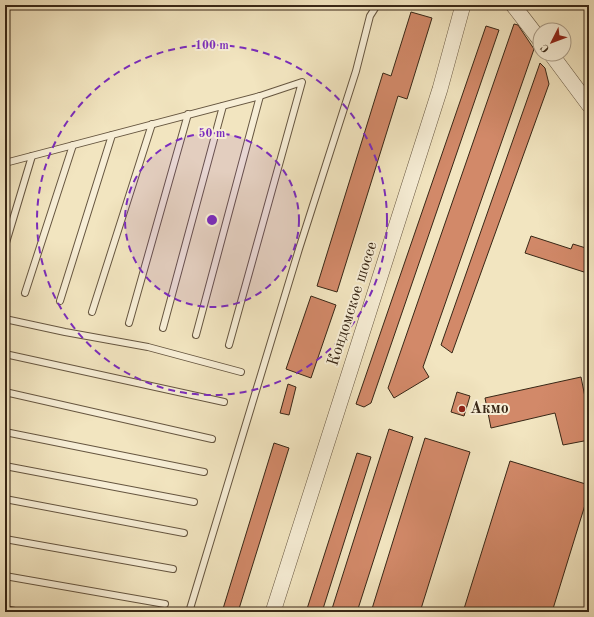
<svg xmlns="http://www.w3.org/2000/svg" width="594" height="617" viewBox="0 0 594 617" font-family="'Old Standard TT',serif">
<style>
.building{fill:#d28969;stroke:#382716}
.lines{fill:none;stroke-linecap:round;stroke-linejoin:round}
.service-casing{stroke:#665640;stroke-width:8}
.tertiary-casing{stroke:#665640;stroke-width:16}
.service{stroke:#f7eed6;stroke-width:6}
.tertiary{stroke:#f7eed6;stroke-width:15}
.ring{fill:none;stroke:#7b2cbf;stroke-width:2;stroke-dasharray:7 5}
.poi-dot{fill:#8f2418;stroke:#f7eed6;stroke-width:1.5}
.labels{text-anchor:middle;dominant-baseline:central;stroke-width:4;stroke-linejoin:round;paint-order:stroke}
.street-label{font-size:16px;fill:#382716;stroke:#f7eed6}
.poi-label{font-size:16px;font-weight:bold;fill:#382716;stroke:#f7eed6;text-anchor:start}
.centre{fill:#7b2cbf;stroke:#f7eed6;stroke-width:2}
.ring-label{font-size:12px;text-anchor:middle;font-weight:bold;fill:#7b2cbf;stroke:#f7eed6;stroke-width:4;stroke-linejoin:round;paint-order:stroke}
</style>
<rect width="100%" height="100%" fill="#f2e5c0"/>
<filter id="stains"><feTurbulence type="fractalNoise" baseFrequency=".005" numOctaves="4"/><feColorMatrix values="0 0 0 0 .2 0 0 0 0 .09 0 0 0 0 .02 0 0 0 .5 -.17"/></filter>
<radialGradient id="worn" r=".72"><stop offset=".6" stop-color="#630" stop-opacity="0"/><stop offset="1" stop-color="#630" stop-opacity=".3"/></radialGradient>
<!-- building -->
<g class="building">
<path d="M411 12 432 18 407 99 398 96 337 292 317 286 383 73 391 76Z"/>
<path d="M514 24 518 25 534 49 423 367 429 377 394 398 388 388Z"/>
<path d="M486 26 499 30 371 403 364 407 356 404Z"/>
<path d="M540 63 545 68 549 84 452 353 441 345Z"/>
<path d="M531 236 571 249 573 244 589 249V267L587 273 525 253Z"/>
<path d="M311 296 336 305 311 378 286 369Z"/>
<path d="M581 377 589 417V440L563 445 555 413 491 428 485 398Z"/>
<path d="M288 384 296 387 289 415 280 413Z"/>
<path d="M457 392 470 396 464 416 451 412Z"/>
<path d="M389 429 413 437 357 612H331Z"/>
<path d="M425 438 470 452 420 612H371Z"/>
<path d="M274 443 289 448 238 612H222Z"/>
<path d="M357 453 371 457 322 612H306Z"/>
<path d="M510 461 589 485V492L552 612H463Z"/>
</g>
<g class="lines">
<!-- service casing -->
<g class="service-casing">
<g id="service">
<path d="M5 163 260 96 302 82 229 345"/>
<path d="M5 246 32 156"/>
<path d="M25 293 73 145"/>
<path d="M60 301 112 135"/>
<path d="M92 312 152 124"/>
<path d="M5 319 65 332 148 347 241 372"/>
<path d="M129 323 188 114"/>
<path d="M163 328 223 106"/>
<path d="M196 335 260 96"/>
<path d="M5 354 224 402"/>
<path d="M5 392 212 439"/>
<path d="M5 432 204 472"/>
<path d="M5 466 194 502"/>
<path d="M5 499 184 533"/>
<path d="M5 539 173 569"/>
<path d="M5 576 165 604"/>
<path d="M5 609 20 612"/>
<path d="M189 612 299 249 356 71 370 16 377 5"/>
</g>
</g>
<!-- tertiary casing -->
<g class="tertiary-casing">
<g id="tertiary">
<path d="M513 5 540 40"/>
<path d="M551 54 589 105"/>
<path d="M273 612 440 89 463 5"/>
</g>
</g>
<!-- service -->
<use href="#service" class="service"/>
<!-- tertiary -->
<use href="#tertiary" class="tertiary"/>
</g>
<!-- distance rings -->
<circle cx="212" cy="220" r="87" fill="#7b2cbf" fill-opacity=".12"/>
<g class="ring">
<circle cx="212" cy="220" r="87"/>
<circle cx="212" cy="220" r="175"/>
</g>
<!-- markers -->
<circle class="poi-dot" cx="462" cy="409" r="4"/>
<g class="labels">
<!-- street labels -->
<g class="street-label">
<text transform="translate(353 304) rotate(-72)">Кондомское шоссе</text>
</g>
<!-- poi labels -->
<g class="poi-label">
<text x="470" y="409">Акмо</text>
</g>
</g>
<circle cx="212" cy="220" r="6" class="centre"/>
<g class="ring-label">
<text x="212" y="49">100 m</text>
<text x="212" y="137">50 m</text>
</g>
<!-- margin -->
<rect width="594" height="617" fill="none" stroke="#f2e5c0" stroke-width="20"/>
<rect x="6" y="6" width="582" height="605" fill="none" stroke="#382716" stroke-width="2"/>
<rect x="10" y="10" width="574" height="597" fill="none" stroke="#382716"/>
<!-- north arrow -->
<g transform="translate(552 42) rotate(228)"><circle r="19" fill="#f7eed6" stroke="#ab9e89"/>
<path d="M0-3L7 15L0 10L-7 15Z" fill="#8f2418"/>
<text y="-6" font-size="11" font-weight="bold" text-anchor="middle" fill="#382716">С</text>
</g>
<rect width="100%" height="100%" filter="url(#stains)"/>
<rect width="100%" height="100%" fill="url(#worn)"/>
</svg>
